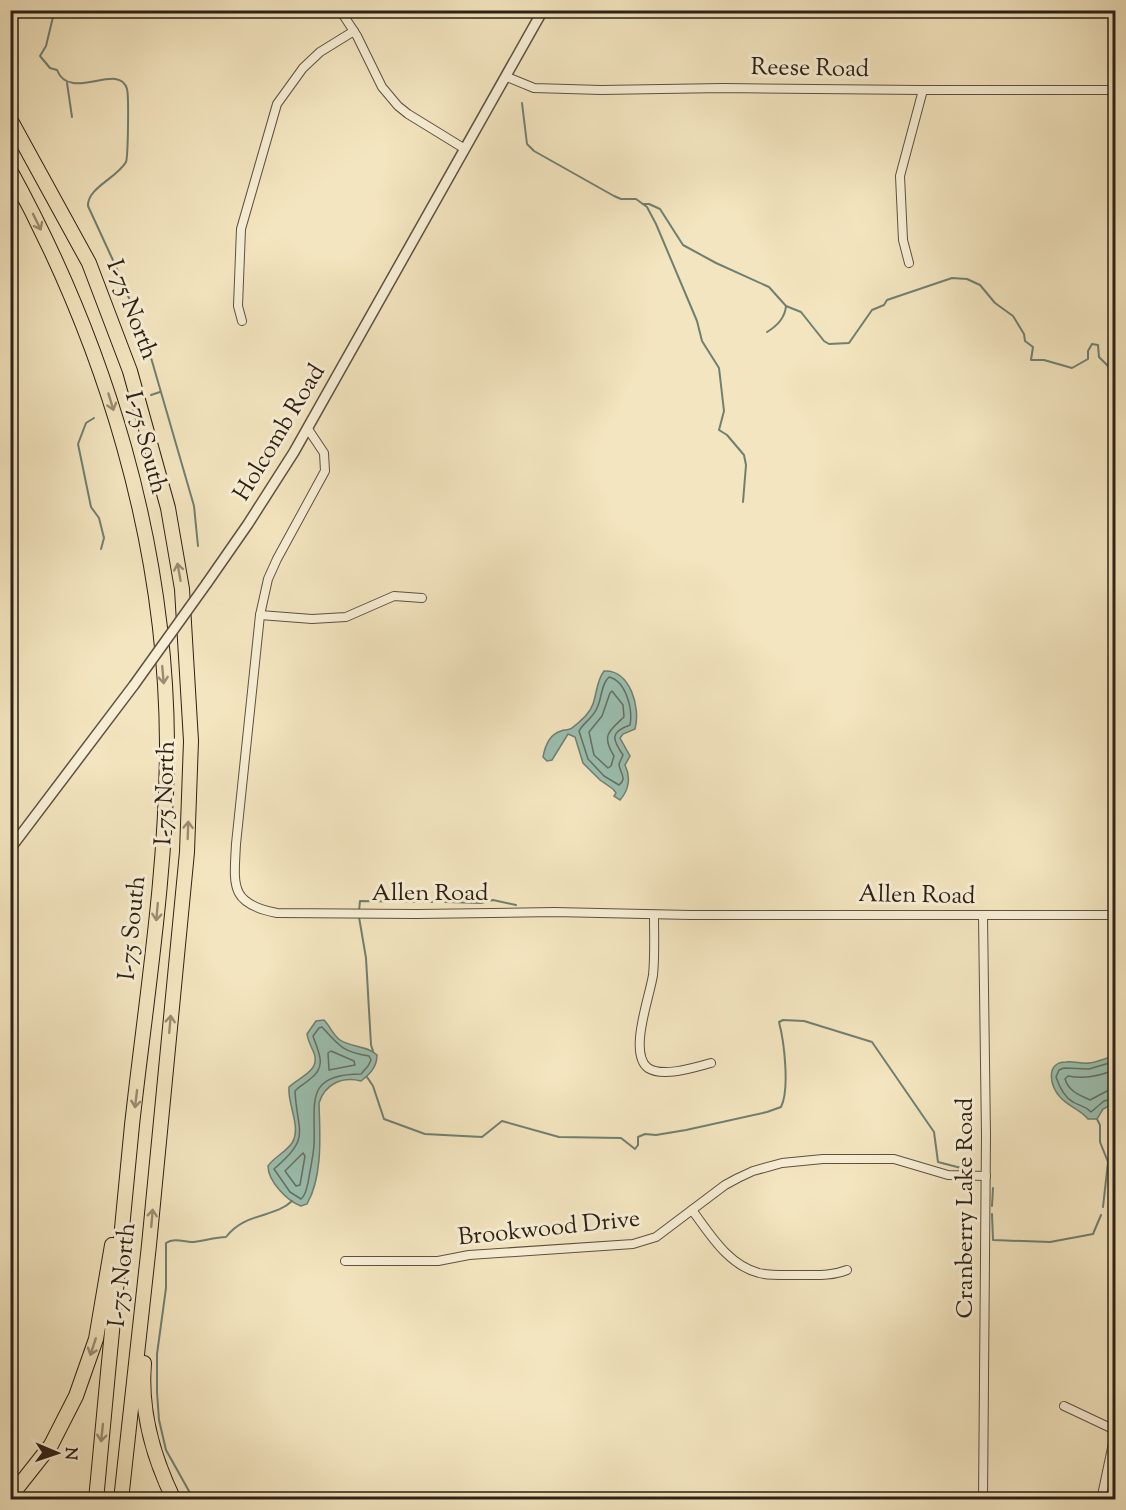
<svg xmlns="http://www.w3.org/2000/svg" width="1126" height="1510" viewBox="0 0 1126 1510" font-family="'Sorts Mill Goudy',serif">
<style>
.water{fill:#9bbfb0;stroke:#6f7f72;stroke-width:1.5}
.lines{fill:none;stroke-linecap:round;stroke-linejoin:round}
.shore{stroke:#647062;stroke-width:1.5}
.stream{stroke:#6f7f72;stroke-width:2}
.minor-casing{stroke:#5e5140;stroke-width:10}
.tertiary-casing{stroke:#5e5140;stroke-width:12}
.motorway-casing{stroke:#2d2015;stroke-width:16}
.minor{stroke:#f7eed5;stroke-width:8}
.tertiary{stroke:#f7eed5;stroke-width:9}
.motorway{stroke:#f3e5bf;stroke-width:14}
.tertiary-bridge-casing{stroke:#5e5140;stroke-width:12;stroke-linecap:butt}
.tertiary-bridge{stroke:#f7eed5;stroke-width:9}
.oneway{stroke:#9a8c72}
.labels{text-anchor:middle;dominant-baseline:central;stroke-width:6;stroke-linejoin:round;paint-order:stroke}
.street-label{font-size:24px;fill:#2d2015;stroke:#f7eed5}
</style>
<rect width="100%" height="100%" fill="#f3e5bf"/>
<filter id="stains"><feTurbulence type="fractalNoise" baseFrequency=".00333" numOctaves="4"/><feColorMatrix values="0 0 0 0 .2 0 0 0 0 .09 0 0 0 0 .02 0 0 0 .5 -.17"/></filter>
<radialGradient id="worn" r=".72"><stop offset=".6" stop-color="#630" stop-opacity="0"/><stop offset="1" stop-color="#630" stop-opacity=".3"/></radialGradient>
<!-- water -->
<g class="water">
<path d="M604 671C630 669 641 708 635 729L623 734 620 738 630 756 625 765C631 777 629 790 620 800L614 796 616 793 613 789 600 780 583 763 575 737 568 734 552 760 547 761 543 757C545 746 550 734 561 731 565 729 565 731 570 729 573 728 585 717 587 714 598 702 594 684 604 671Z"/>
<path d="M324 1020C330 1026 333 1035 340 1040 350 1047 369 1046 377 1055 377 1067 370 1074 361 1081 342 1076 325 1084 319 1103 320 1135 323 1176 307 1204L301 1206C287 1201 268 1181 268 1166 274 1157 285 1153 292 1143 302 1127 287 1104 289 1087 299 1077 321 1071 314 1053 311 1046 308 1041 307 1034L316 1021Z"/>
<path d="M1115 1055V1103L1103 1109 1097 1119H1088C1079 1108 1070 1108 1060 1097 1050 1087 1045 1062 1066 1062 1074 1061 1081 1064 1089 1063 1098 1062 1107 1058 1115 1055Z"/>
</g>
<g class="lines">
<!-- shore -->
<g class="shore">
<path d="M609 677C626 681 633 709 630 725 610 732 612 739 623 755L619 764C619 772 628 778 619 785L604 776 588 759 579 731C584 722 593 718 597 708 602 698 601 684 609 677Z"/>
<path d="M612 691 623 705 624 717C609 731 601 735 614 756L611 766 608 768 594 755 589 732 602 716 610 693Z"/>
<path d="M322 1027C339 1046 343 1052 369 1056L371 1060 368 1066 361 1074C303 1074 316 1104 314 1145 313 1158 310 1170 308 1183 306 1190 306 1195 301 1199L290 1192 274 1169C312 1137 297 1133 295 1091 299 1086 305 1084 310 1079 328 1066 318 1052 313 1036L319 1028Z"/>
<path d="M331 1051 354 1061 355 1065 329 1070 328 1053Z"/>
<path d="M1116 1061 1089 1069 1064 1068 1059 1070 1056 1077C1059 1086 1064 1097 1073 1102 1079 1106 1084 1105 1091 1112L1104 1101 1116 1098"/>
<path d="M1116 1069C1101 1076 1084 1079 1068 1076L1065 1079C1069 1092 1080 1095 1090 1100L1107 1091 1116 1090"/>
<path d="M303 1153 305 1156 300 1185 296 1186 285 1171Z"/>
</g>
<!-- stream -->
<g class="stream">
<path d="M49 10 53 14V17L46 46 40 56 50 68 57 70C70 103 119 61 127 89 129 96 128 157 126 162 117 178 87 188 88 206L117 269 145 337 194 506 198 546"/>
<path d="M67 83 72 117"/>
<path d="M522 103 527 144 534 151 614 196 621 199H636L647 207 656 224 697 321 702 341 719 368 724 411 719 430 727 435 744 455 746 465 743 502"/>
<path d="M643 204H649L660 209 683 245 716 263 769 287 786 306 801 312 824 341 829 344 849 343 872 310 884 305 887 300 952 278 967 279 980 285 995 303 1013 316 1024 334 1025 341 1033 347 1031 360H1044L1072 368 1088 359V351L1092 344 1098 345 1099 357 1108 366 1116 385"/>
<path d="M767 332C777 326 785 318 786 306"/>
<path d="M151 395 160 392"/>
<path d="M94 418 86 423 78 444 91 507 99 518 104 538 101 549"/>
<path d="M1116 466V478"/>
<path d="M359 911 360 901 432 902 436 899 446 902 481 903 493 900 516 905"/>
<path d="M359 917 366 958 371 1045 373 1051"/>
<path d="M367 1077 373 1086 384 1119 425 1134 482 1137 502 1121 559 1137 621 1138 635 1149 638 1145V1137L645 1134 656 1135 686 1130 767 1112 781 1107C790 1089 784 1041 779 1022L783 1020 804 1021 872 1042 934 1132 938 1162 965 1169"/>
<path d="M1097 1119 1100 1125V1142L1108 1162 1103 1207"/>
<path d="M965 1182 973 1188"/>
<path d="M992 1206 993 1188"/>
<path d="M992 1214 993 1240 1050 1242 1093 1234 1101 1215"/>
<path d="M194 1500 166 1450 159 1420 157 1392V1354L166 1288V1243C173 1238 182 1241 191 1242 200 1242 215 1237 226 1237 245 1212 275 1218 292 1201"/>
</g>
<!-- minor casing -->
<g class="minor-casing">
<g id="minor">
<path d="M340 10 357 36 382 87 398 106 408 114 465 149"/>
<path d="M507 77 534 88 601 90 723 88 923 90H1116"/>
<path d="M909 263 903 240 900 176 923 90"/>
<path d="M242 321 238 306 241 229 277 104 303 68 320 52 354 31"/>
<path d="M308 429 324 453 325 471 277 559 268 579 260 615 236 844C234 885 229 904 277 913L417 914 554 912 691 915H1116"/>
<path d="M260 615 312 619 346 617 394 596 422 598"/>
<path d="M654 915C654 935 655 955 653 975 650 996 628 1053 648 1068 663 1078 696 1067 711 1063"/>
<path d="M983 916 986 1135 983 1500"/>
<path d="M692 1210C710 1234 728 1265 759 1273 772 1276 787 1275 801 1275 817 1275 832 1276 847 1270"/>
<path d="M345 1261H438L469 1255 633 1244 656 1237 725 1185 738 1178 753 1171 782 1163 823 1159H894L948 1175 986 1176"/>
<path d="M1064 1406 1115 1430"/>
<path d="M1101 1500 1116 1429"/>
</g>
</g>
<!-- tertiary casing -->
<g class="tertiary-casing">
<g id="tertiary">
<path d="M207 583 248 524 294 452 543 10"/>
<path d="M10 849 134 685"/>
</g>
</g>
<!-- motorway casing -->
<g class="motorway-casing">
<g id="motorway">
<path d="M10 119 89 263 130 371 168 508 182 589 191 741 187 852 149 1245 121 1500"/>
<path d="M10 170C106 345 166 543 167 744 167 872 146 999 132 1125 119 1250 108 1375 96 1500"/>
<path d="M144 1363C140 1410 153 1457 174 1500"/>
<path d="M10 1497 51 1445 76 1396 96 1339 112 1245"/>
</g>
</g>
<!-- minor -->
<use href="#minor" class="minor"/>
<!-- tertiary -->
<use href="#tertiary" class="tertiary"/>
<!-- motorway -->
<use href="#motorway" class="motorway"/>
<!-- tertiary-bridge casing -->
<g class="tertiary-bridge-casing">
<path id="tertiary-bridge" d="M134 685 207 583"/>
</g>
<!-- tertiary-bridge -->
<use href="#tertiary-bridge" class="tertiary-bridge"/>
</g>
<!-- one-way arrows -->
<defs><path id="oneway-shaft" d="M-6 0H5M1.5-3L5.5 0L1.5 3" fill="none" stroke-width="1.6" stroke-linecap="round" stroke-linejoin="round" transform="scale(1.5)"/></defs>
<g class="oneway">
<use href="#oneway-shaft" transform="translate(37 222) rotate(64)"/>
<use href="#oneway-shaft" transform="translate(111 402) rotate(73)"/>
<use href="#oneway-shaft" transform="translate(179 572) rotate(-100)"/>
<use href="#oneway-shaft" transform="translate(163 675) rotate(85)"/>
<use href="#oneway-shaft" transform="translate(188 830) rotate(-88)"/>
<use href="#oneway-shaft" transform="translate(157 912) rotate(95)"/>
<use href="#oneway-shaft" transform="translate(170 1024) rotate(-85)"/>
<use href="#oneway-shaft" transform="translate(136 1099) rotate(97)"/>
<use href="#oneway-shaft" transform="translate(152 1218) rotate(-85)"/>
<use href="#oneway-shaft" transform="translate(93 1347) rotate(108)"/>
<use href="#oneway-shaft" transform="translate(102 1433) rotate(96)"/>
</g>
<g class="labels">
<!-- street labels -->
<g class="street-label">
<text transform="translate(810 69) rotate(1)">Reese Road</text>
<text transform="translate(131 310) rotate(69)">I-75 North</text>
<text transform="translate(280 433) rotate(-59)">Holcomb Road</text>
<text transform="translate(145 443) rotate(75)">I-75 South</text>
<text transform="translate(166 793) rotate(-88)">I-75 North</text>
<text x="430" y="894">Allen Road</text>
<text transform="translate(917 896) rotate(1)">Allen Road</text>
<text transform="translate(133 928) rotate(-84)">I-75 South</text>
<text transform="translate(966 1208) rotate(-90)">Cranberry Lake Road</text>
<text transform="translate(549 1229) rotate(-6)">Brookwood Drive</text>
<text transform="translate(123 1275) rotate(-84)">I-75 North</text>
</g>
</g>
<!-- margin -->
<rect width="1126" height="1510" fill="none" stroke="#f3e5bf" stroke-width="36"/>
<rect x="12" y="12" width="1102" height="1486" fill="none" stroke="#2d2015" stroke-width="3"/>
<rect x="18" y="18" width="1090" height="1474" fill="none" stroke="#2d2015" stroke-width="1.5"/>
<!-- north arrow -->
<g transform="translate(57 1453) rotate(92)" stroke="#f7eed5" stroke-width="4.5" paint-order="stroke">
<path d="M0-4.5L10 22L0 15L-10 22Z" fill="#2d2015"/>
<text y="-9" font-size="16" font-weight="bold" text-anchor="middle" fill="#2d2015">N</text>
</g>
<rect width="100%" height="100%" filter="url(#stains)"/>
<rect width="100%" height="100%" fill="url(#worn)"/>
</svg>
